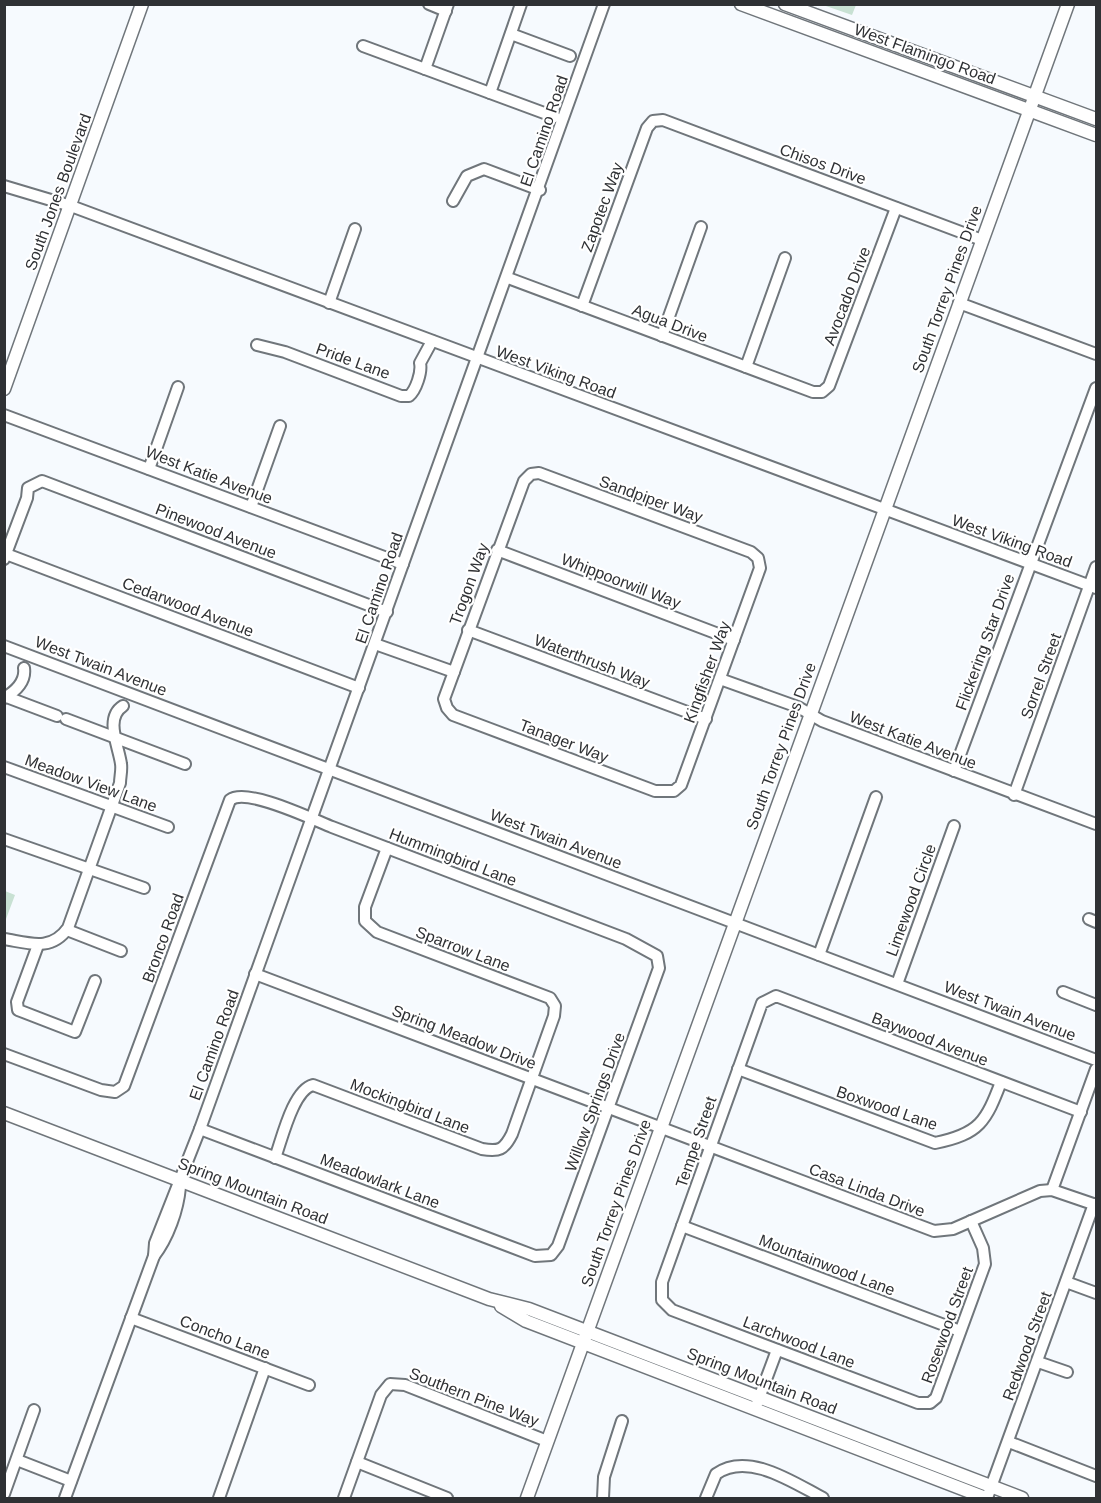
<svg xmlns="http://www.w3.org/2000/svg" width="1101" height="1503" viewBox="0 0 1101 1503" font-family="Helvetica,sans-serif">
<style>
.green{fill:#c8e1d3}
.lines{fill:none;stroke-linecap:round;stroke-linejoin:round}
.minor-casing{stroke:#70767b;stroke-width:14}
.major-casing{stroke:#70767b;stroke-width:15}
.minor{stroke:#fff;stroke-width:10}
.major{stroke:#fff;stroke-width:12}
.labels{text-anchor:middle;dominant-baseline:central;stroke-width:4.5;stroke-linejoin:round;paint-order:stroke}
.street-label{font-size:16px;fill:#2f3134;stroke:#fff}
</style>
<rect width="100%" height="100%" fill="#f6fafe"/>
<!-- green -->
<g class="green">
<path d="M823 5H856L852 15Z"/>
<path d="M5 891 15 895 6 919 5 918Z"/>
</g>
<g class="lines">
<!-- minor casing -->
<g class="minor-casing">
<g id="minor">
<path d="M429 4 446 11"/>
<path d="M511 34 570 56"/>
<path d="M363 46 555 117"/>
<path d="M425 69 448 4"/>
<path d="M490 93 521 4"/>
<path d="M4 186 71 206 1096 588"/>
<path d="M453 201 467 176 484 169 540 190"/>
<path d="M508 278 813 392H822L829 386 896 208"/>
<path d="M329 303 355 229"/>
<path d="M959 303 1096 354"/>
<path d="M582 306 647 128 653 121 663 120 982 240"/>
<path d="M662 336 701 227"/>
<path d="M257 345 285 352 401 396H409C416 390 422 372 420 363L432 341"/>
<path d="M746 367 785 258"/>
<path d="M4 415 403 564"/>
<path d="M149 469 178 387"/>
<path d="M539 473 751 552 758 558 760 568 681 785 674 791H655L453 715 447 708 444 699 524 481 531 474Z"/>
<path d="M251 507 280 426"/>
<path d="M497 550 734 640"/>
<path d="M6 554 359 688"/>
<path d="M4 559 27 498 28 488 42 481 387 612"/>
<path d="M468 630 706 719"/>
<path d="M375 644 454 672"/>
<path d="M4 646 1096 1060"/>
<path d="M720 679 798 707 822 721 1096 824"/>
<path d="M4 696 57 716"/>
<path d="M4 698C16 691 26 682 24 668"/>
<path d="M66 719 185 764"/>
<path d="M4 767 168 827"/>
<path d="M954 771 1096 388"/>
<path d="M1014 795 1096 567"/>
<path d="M4 839 144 888"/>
<path d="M1089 919 1096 922"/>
<path d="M67 930 121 951"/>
<path d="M4 939C29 943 51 952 68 928L120 783C120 777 122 770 121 764 119 747 104 718 123 706"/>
<path d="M38 945 17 1002 18 1010 75 1032 95 981"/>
<path d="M819 955 876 797"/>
<path d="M255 974 934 1231 953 1229 1040 1191 1052 1190 1096 1205"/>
<path d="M897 984 954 826"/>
<path d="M1063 992 1096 1005"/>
<path d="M4 1054 101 1090 115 1092 124 1086 230 800C246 787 312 819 332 827 430 865 528 902 626 939L657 956 659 968 558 1246 551 1255 535 1256 200 1129"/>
<path d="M738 1069 935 1143C980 1134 986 1121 1001 1082"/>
<path d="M275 1158C282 1139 293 1090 313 1085L482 1149C499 1152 504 1150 512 1134L554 1016 555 1006 550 998 377 932 365 921V907L387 848"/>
<path d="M1052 1190 1096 1069"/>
<path d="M971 1221 983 1248 985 1264 936 1398 930 1403H918L672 1310 662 1300V1282L762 1003 776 996 1081 1112"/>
<path d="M682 1226 960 1331"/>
<path d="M154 1256 155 1243 200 1129 604 4"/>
<path d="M1066 1282 1096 1293"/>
<path d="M131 1318 309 1385"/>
<path d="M1038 1362 1067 1372"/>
<path d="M755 1409 777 1350"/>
<path d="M1009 1442 1096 1476"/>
<path d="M17 1460 71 1481"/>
<path d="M357 1462 447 1498"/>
<path d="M4 1494 34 1410"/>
<path d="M65 1498 154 1256C168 1238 178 1210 180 1187"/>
<path d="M219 1498 265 1368"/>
<path d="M344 1498 381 1395 390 1384 405 1385 547 1441"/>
<path d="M603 1498 604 1477 622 1421"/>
<path d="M706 1498 716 1474C748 1451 794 1483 823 1498"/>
<path d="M987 1498 1094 1204"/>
</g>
</g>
<!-- major casing -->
<g class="major-casing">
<g id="major">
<path d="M741 4 1096 135"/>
<path d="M785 4 1096 119"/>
<path d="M4 389 142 4"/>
<path d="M4 1113 489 1299 529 1309 1022 1498"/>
<path d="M501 1306 526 1321 986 1498"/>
<path d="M527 1498 1068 4"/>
</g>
</g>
<!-- minor -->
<use href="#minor" class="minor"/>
<!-- major -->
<use href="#major" class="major"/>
</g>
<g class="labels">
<!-- street labels -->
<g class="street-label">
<text transform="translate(925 54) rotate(20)">West Flamingo Road</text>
<text transform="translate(544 131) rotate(-71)">El Camino Road</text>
<text transform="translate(823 164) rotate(20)">Chisos Drive</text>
<text transform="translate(58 192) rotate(-70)">South Jones Boulevard</text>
<text transform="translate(602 207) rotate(-70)">Zapotec Way</text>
<text transform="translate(947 289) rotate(-70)">South Torrey Pines Drive</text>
<text transform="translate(847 296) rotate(-69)">Avocado Drive</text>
<text transform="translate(670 323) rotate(21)">Agua Drive</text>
<text transform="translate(353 361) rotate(20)">Pride Lane</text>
<text transform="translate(556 372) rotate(20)">West Viking Road</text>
<text transform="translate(209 475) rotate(21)">West Katie Avenue</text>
<text transform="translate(651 499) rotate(20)">Sandpiper Way</text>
<text transform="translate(216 531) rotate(21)">Pinewood Avenue</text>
<text transform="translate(1012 541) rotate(20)">West Viking Road</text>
<text transform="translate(621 581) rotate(21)">Whippoorwill Way</text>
<text transform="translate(469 584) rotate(-70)">Trogon Way</text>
<text transform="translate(379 588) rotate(-71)">El Camino Road</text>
<text transform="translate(188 607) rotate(21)">Cedarwood Avenue</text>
<text transform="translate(985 642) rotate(-70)">Flickering Star Drive</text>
<text transform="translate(592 661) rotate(21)">Waterthrush Way</text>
<text transform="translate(101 666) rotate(21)">West Twain Avenue</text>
<text transform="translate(707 672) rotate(-70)">Kingfisher Way</text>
<text transform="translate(1041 676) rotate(-70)">Sorrel Street</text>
<text transform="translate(913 740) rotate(21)">West Katie Avenue</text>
<text transform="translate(564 741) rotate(21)">Tanager Way</text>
<text transform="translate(781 746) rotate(-70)">South Torrey Pines Drive</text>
<text transform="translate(91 783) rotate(20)">Meadow View Lane</text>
<text transform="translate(556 839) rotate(21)">West Twain Avenue</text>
<text transform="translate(453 857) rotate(21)">Hummingbird Lane</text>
<text transform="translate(911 900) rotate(-70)">Limewood Circle</text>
<text transform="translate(163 938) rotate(-70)">Bronco Road</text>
<text transform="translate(463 949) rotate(21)">Sparrow Lane</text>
<text transform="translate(1010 1011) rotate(21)">West Twain Avenue</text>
<text transform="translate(464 1037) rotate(21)">Spring Meadow Drive</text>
<text transform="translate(930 1039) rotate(21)">Baywood Avenue</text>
<text transform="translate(214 1045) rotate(-70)">El Camino Road</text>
<text transform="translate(595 1102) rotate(-70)">Willow Springs Drive</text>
<text transform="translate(410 1106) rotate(21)">Mockingbird Lane</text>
<text transform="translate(887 1108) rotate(19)">Boxwood Lane</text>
<text transform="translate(696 1142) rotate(-71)">Tempe Street</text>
<text transform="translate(380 1181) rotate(21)">Meadowlark Lane</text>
<text transform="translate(867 1190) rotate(21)">Casa Linda Drive</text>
<text transform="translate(253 1191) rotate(21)">Spring Mountain Road</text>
<text transform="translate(616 1203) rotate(-70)">South Torrey Pines Drive</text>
<text transform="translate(827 1265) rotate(21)">Mountainwood Lane</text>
<text transform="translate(947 1325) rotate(-70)">Rosewood Street</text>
<text transform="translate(225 1337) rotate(21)">Concho Lane</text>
<text transform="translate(799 1342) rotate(21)">Larchwood Lane</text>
<text transform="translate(1027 1346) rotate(-70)">Redwood Street</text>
<text transform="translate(762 1381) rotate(21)">Spring Mountain Road</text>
<text transform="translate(474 1397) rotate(21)">Southern Pine Way</text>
</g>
</g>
<!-- border -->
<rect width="1101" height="1503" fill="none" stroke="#2f3134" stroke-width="12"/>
</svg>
